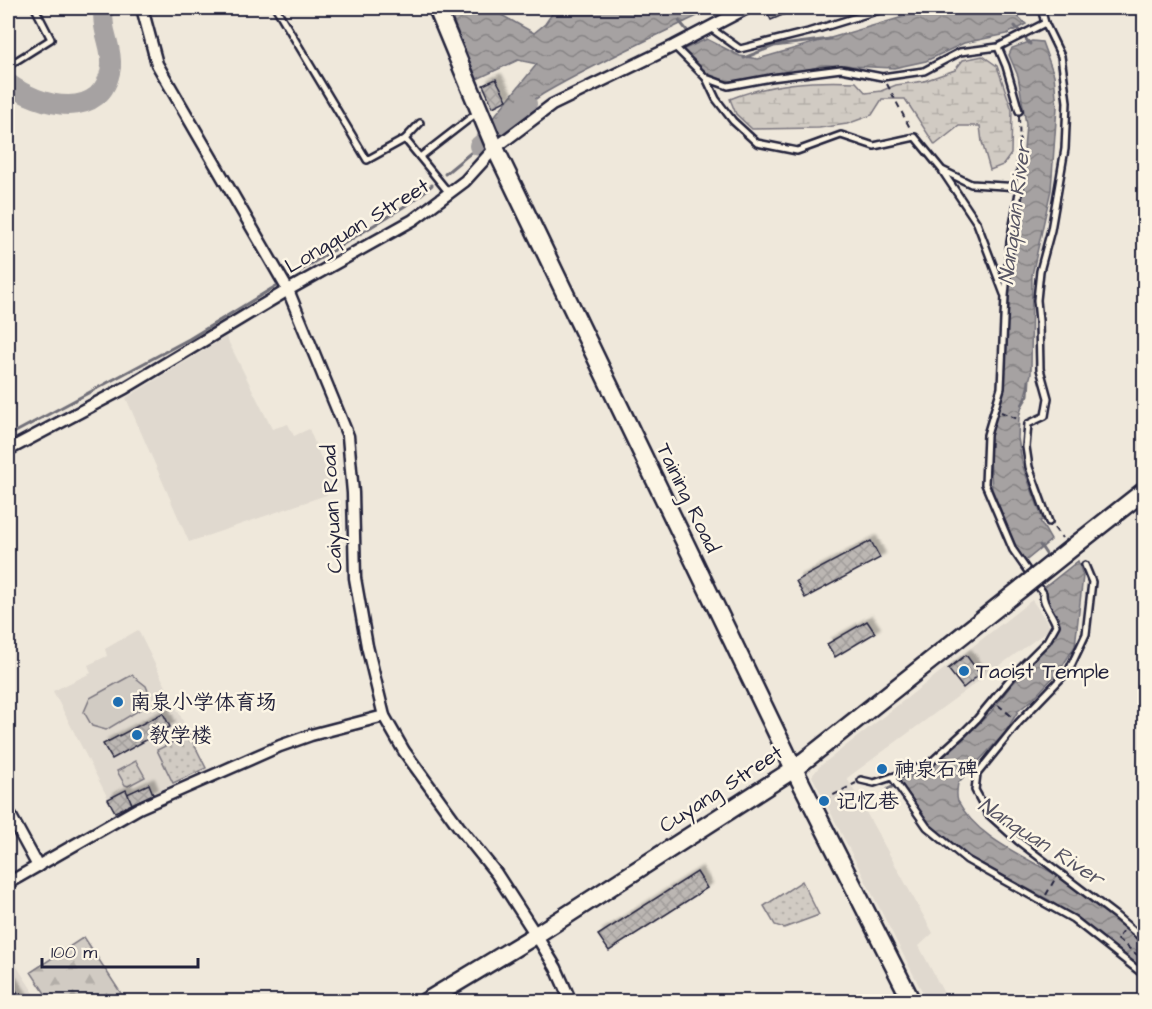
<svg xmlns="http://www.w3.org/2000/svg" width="1152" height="1009" viewBox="0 0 1152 1009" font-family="'Architects Daughter','LXGW WenKai TC',sans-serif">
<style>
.built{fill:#e0d9cf}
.grass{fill:url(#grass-dots);stroke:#7a767f;stroke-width:1.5}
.forest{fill:url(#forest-firs);stroke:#7a767f;stroke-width:1.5}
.wetland{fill:url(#wetland-marsh);stroke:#7a767f;stroke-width:1.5}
.garden{fill:#d1cbc3;stroke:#7a767f;stroke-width:1.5}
.water{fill:url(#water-waves);stroke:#716f79;stroke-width:1.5}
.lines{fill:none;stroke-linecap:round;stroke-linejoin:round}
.stream{stroke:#716f79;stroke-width:3}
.river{stroke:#a6a2a2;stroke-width:20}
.building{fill:url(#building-cross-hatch);stroke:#22223b;stroke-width:1.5;filter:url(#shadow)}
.lane-casing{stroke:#22223b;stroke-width:10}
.street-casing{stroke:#22223b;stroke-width:15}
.secondary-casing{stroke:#22223b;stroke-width:21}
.path{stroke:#22223b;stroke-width:2;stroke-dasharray:6 4.5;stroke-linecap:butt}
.lane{stroke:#fcf5e5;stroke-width:5}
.street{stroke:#fcf5e5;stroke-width:10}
.secondary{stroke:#fcf5e5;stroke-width:16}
.secondary-bridge-casing{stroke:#22223b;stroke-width:21;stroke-linecap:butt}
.secondary-bridge{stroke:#fcf5e5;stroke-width:16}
.poi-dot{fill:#1f6fb2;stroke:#fcf5e5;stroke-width:2}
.labels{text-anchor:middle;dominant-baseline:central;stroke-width:5;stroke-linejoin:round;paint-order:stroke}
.street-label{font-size:21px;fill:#22223b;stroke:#fcf5e5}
.poi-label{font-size:21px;fill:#22223b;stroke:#fcf5e5;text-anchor:start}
.water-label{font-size:22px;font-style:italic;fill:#575564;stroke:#fcf5e5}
</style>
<defs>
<pattern id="grass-dots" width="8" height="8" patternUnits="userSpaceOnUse" patternTransform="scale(1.5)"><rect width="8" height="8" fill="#d1cbc3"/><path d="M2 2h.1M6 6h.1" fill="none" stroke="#b3aea8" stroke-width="1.8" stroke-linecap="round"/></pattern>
<pattern id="forest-firs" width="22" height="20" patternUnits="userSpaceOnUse" patternTransform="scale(1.5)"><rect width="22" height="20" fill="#d1cbc3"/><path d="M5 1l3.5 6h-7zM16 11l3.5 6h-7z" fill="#b3aea8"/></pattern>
<pattern id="wetland-marsh" width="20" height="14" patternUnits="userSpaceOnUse" patternTransform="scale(1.5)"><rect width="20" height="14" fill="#d1cbc3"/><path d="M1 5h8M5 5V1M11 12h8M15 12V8" fill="none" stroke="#b3aea8"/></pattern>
<pattern id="water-waves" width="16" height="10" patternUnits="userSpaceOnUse" patternTransform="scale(1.5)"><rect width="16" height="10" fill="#a6a2a2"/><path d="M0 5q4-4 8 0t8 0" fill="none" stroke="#878485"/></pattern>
<pattern id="building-cross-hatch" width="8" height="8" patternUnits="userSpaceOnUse" patternTransform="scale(1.5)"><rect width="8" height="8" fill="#bcb7b3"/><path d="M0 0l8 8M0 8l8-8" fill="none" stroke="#a19d9b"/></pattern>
<filter id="shadow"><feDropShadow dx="5" dy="-5" stdDeviation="1.5" flood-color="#0004"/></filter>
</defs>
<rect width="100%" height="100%" fill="#efe8db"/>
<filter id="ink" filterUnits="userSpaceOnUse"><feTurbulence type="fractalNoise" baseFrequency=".0167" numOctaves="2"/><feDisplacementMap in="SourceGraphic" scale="12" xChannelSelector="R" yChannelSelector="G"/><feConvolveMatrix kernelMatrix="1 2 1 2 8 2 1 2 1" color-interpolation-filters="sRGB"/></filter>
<g filter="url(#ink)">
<!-- built -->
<g class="built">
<path d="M226 337 272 429 288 424 294 436 309 429 335 492 189 542 126 398Z"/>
<path d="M1032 600 1051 628 847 778 933 933 919 946 948 1001H927L812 776 819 767Z"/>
<path d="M138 630 206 768 115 812 53 691 91 673 88 665 107 656 105 649Z"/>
<path d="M8 952 12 959 39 1001H8Z"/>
</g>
<!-- grass -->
<g class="grass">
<path d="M189 734 206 768 173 783 157 750Z"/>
<path d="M136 761 145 777 128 786 125 785 117 771Z"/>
<path d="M802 881 819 915 784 928 775 925 764 906Z"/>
</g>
<!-- forest -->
<path class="forest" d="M84 937 126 1001H50L31 972Z"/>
<!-- wetland -->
<path class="wetland" d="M983 56 997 66 1012 110 1011 154 1003 165 990 170 982 142 980 126H959L935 145 905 99H882L872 115 847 124 819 128 752 129 736 114 730 99C771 83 812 80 856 82L866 93 881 91 896 85 924 81 955 70 963 60Z"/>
<!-- garden -->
<path class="garden" d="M132 675 146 686 150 696 146 706 106 730 92 726 84 712 90 698Z"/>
<!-- water -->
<g class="water">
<path d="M448 8H489L534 33 545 24 556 8H695L701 14C648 40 594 64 543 94 527 104 514 117 497 126L492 119 537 64 518 60 477 79Z"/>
<path d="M934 8H1009L1026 24 1007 34 964 43 926 61 894 68 826 65 802 71 772 74 729 82 711 77 682 50 707 39 740 56 758 59Z"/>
<path d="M1032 41 1042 42 1054 75 1057 107 1051 190 1032 275 1031 374 1019 417 1018 438 1023 467 1043 520 1040 521 1051 540 1023 563 992 489 989 441 1003 389 1007 295 1013 237 1019 212 1026 124 1018 76 1009 55 1012 48Z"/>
<path d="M1078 561 1083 576 1075 646 1060 670 1032 700 1018 711 1005 733 958 783C957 789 956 796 958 801 979 842 1033 859 1069 883 1096 902 1120 923 1144 944V970L1049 900 979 863 957 848 929 825 898 782 925 772 957 745 991 712 1009 688 1051 641 1059 618 1039 592Z"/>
</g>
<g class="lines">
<!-- stream -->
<g class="stream">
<path d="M679 21 690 34"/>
<path d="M1015 26 1030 44"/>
<path d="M744 58 774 46 830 39"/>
<path d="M445 174 479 146"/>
<path d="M290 277 413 201 432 185"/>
<path d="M1022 405 1028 395 1029 380"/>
<path d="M8 436 189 339 276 286"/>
<path d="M1040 545 1050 560"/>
<path d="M888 789 892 787"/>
</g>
<!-- river -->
<g class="river">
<path d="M8 83C39 107 103 123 111 67 112 53 108 44 105 31 103 23 103 15 103 8"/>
<path d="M479 146 527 104"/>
</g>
</g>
<!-- building -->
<g class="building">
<path d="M765 8H799L771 20Z"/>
<path d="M496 79 507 100 493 107 483 85Z"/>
<path d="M871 541 880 558 805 598 796 581Z"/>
<path d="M867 621 875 633 835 657 827 644Z"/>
<path d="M966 655 980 674 963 688 948 669Z"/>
<path d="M163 713 170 727 112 759 103 744Z"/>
<path d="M149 784 153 794 132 804 127 794Z"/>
<path d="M126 790 132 804 115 812 108 799Z"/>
<path d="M697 872 707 888 609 951 598 935Z"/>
<path d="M9 980 23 1001 22 1002H8V981Z"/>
</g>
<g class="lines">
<!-- lane casing -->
<g class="lane-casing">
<g id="lane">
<path d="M277 8H276L367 160 405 139 420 123"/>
<path d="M1041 8 1045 23 1061 56 1067 102 1065 149 1051 230 1040 271 1037 300 1039 321 1040 369 1048 398 1045 416 1028 424 1026 447 1029 467 1049 522"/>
<path d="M709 27 740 49 808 32 886 8"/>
<path d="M674 46 706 78 728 86 771 78 841 69 882 77 924 71 960 52 998 47 1045 23"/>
<path d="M998 47 1006 66 1019 111"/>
<path d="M8 66 51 39 35 8"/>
<path d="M706 78 716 99 733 121 757 143 797 151 841 135 874 146 915 137 942 170 971 184 1020 187"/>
<path d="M405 139 449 193"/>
<path d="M420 157 478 112"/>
<path d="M1021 159 1020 187 1010 242 1005 296 1001 388 987 435 985 484 1013 550 1043 593C1042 604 1052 613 1056 625L1047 641 1016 672 977 719 964 732 929 764 892 777 927 827 967 860 1073 919 1144 975"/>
<path d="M943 172 977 223 1004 294"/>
<path d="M1085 565 1092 582 1086 634 1069 670 1019 722 977 774 975 790 988 814 1018 841 1115 915 1144 940"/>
<path d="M861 780 874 783 892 777"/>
</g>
</g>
<!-- street casing -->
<g class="street-casing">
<g id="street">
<path d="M142 8 157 64 288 290 348 436 353 493 355 578 367 646 384 716 404 751 459 827 496 873 536 935 556 968 571 1002"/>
<path d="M8 450 125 388 288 290 413 220 465 181 495 148 552 105 674 46 747 8"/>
<path d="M8 811 38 866"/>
<path d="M8 883 139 808 280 746 311 735 384 716"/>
</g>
</g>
<!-- secondary casing -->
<g class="secondary-casing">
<g id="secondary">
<path d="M437 8 495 148 794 769 912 1002"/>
<path d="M1078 543 1144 491"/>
<path d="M425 1002 536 935 794 769 1023 587"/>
</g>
</g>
<!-- path -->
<g class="path">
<path d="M887 84 911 130"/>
<path d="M1019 117 1020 153"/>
<path d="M1001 412 1020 420"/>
<path d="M1054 528 1062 538"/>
<path d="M998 705 1014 718"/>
<path d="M824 800 856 783"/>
<path d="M1046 895 1055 879"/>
<path d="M1123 931 1117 939 1144 960"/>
</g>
<!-- lane -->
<use href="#lane" class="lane"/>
<!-- street -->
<use href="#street" class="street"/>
<!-- secondary -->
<use href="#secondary" class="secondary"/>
<!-- secondary-bridge casing -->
<g class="secondary-bridge-casing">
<path id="secondary-bridge" d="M1023 587 1078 543"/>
</g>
<!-- secondary-bridge -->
<use href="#secondary-bridge" class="secondary-bridge"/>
</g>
</g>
<!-- markers -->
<g class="poi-dot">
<circle cx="964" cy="671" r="6"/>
<circle cx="118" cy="702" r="6"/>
<circle cx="137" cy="735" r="6"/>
<circle cx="882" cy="769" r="6"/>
<circle cx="824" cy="801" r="6"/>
</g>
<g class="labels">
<!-- street labels -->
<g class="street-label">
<text transform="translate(357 226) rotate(-31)">Longquan Street</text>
<text transform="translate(688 498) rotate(64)">Taining Road</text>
<text transform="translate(332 509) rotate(-93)">Caiyuan Road</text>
<text transform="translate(721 789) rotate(-33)">Cuyang Street</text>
</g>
<!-- poi labels -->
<g class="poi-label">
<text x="976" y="671">Taoist Temple</text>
<text x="130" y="702">南泉小学体育场</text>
<text x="149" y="735">教学楼</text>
<text x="894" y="769">神泉石碑</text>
<text x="836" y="801">记忆巷</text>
</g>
<!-- water labels -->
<g class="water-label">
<text transform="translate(1015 213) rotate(-83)">Nanquan River</text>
<text transform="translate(1041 842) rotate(33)">Nanquan River</text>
</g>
</g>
<!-- margin -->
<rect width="1152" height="1009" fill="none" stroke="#fcf5e5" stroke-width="30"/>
<rect x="15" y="15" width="1122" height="979" fill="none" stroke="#22223b" stroke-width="2" filter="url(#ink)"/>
<!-- scale -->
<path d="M42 958v9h156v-9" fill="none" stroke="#22223b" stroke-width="3"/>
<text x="51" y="958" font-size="18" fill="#22223b" stroke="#fcf5e5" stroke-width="4.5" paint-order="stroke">100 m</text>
</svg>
